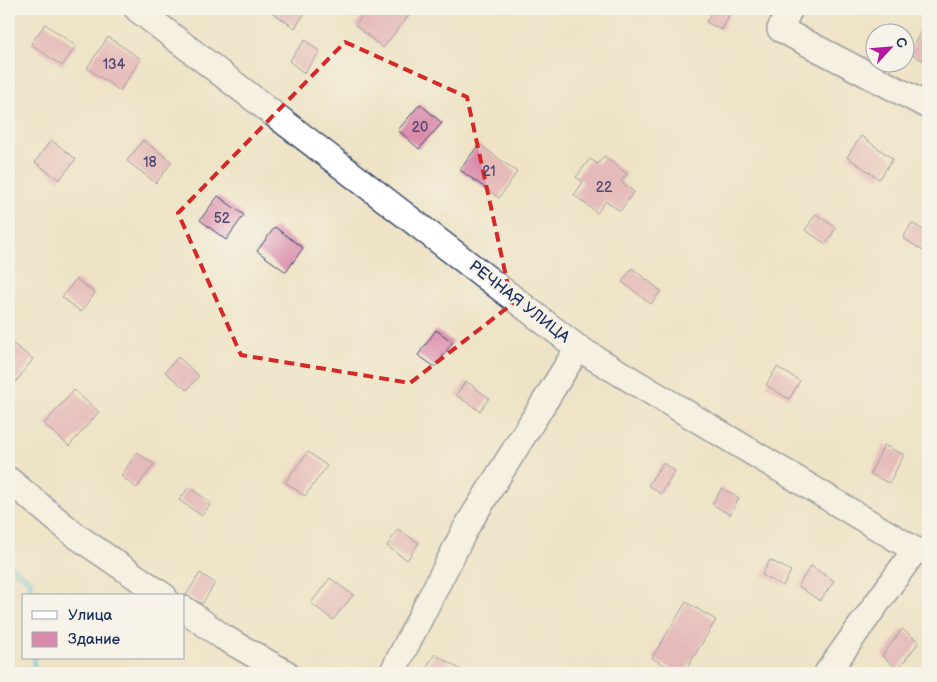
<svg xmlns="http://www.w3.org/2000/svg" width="937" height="682" viewBox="0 0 937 682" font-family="'Balsamiq Sans',sans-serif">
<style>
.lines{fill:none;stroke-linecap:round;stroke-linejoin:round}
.stream{stroke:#5dc6d9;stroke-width:6}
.building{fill:#da8bab}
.minor-casing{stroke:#3b4a6e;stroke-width:28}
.minor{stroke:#fff;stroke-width:25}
.marked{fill:none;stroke:#d62828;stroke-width:4;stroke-dasharray:10 6;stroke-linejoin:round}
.labels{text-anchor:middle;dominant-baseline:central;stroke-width:5;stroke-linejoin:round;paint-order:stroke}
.number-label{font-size:14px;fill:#4b4671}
.street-label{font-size:16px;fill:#1b2f5e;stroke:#f7f3e8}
</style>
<rect width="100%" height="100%" fill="#f7f3e8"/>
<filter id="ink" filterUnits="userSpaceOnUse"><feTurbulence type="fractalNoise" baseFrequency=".02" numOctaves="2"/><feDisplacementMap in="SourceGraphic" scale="10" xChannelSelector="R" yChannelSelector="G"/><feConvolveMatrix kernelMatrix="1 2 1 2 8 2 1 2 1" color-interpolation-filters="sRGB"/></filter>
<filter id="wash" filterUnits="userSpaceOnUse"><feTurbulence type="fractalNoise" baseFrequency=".0096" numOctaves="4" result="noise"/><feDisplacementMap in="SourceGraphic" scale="20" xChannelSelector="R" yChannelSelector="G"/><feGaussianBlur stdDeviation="1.12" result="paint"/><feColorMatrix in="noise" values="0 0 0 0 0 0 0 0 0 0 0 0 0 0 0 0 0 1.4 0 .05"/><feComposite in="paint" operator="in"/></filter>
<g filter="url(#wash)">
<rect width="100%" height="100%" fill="#eee3c6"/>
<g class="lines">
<!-- stream -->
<g class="stream">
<path d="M9 565 30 581 31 596"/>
<path d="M34 658V673"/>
</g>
</g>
<g id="blocks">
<!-- building -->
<g class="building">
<path d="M267 9H307L295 28Z"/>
<path d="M368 9H400L409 15 383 48 355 25Z"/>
<path d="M713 9H732L722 30 706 22Z"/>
<path d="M928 18V63L909 53Z"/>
<path d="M45 24 76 46 62 66 31 44Z"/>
<path d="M108 37 141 59 120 91 87 68Z"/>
<path d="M305 40 320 52 304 73 289 61Z"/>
<path d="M420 104 442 123 419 149 398 130Z"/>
<path d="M861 136 893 159 879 179 847 157Z"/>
<path d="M51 140 76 159 59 180 35 162Z"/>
<path d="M143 140 172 162 156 183 127 161Z"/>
<path d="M479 144 517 172 499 198 460 170Z"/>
<path d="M604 156 627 174 621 182 634 192 620 211 606 201 597 213 574 195 583 182 576 177 590 159 598 164Z"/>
<path d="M218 196 244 215 226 240 200 220Z"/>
<path d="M816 214 836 228 826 244 805 230Z"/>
<path d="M912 223 928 233V254L903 238Z"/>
<path d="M275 227 303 248 286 272 257 251Z"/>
<path d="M632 268 661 291 651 304 622 282Z"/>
<path d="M76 279 95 293 81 312 62 297Z"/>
<path d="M436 330 453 342 435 367 418 355Z"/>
<path d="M9 341 33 359 9 391Z"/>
<path d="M178 357 199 376 187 390 165 372Z"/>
<path d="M777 367 800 381 789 399 766 385Z"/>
<path d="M466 381 489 398 480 411 456 395Z"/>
<path d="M74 390 99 412 69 446 44 424Z"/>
<path d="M884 445 904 455 889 483 870 474Z"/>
<path d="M137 452 154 464 137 488 121 476Z"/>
<path d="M308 452 327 466 305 496 285 482Z"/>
<path d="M663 463 675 471 661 494 648 485Z"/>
<path d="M189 487 211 503 202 516 179 500Z"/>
<path d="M722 488 739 498 730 515 712 504Z"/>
<path d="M398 529 419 543 407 560 387 546Z"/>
<path d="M770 560 791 571 783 586 762 575Z"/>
<path d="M811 566 834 581 820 601 798 586Z"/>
<path d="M200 573 215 583 202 604 186 595Z"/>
<path d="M330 578 353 595 333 620 311 603Z"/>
<path d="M686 602 716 620 684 673H678L652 658Z"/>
<path d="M902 629 919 642 898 669 882 656Z"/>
<path d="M435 654 466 673H423Z"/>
</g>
</g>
</g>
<g filter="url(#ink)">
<use href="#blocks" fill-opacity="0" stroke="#3b4a6e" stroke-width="1"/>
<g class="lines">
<!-- minor casing -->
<g class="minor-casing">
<g id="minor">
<path d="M137 9 578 348 915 550 928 552"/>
<path d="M790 9 780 29 928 106"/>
<path d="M9 480 75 535 164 596"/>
<path d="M184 609 223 637 286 673"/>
<path d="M392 673 467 526 578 348"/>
<path d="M827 673 915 550"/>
</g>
</g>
<!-- minor -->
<use href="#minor" class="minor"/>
</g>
</g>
<!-- marked area -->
<path d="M0 0H937V682H0ZM345 42 467 97 512 304 410 383 241 355 178 213Z" fill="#eee3c6" fill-opacity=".55" fill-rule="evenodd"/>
<path class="marked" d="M345 42 467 97 512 304 410 383 241 355 178 213Z"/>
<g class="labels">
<!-- number labels -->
<g class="number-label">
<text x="114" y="64">134</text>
<text x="420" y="127">20</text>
<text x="150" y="162">18</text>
<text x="489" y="171">21</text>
<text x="604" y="187">22</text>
<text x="222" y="218">52</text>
</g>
<!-- street labels -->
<g class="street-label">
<text transform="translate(519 302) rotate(38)">РЕЧНАЯ УЛИЦА</text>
</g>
</g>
<!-- margin -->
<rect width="937" height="682" fill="none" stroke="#f7f3e8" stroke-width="30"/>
<!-- legend -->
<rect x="22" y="594" width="162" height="65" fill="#f7f3e8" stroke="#9fa5b1"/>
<rect x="32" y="611" width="25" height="8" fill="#ffffff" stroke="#9fa5b1"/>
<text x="68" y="620" font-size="15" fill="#1b2f5e">Улица</text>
<rect x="32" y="632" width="25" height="15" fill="#da8bab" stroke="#9fa5b1"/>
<text x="68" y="644" font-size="15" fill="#1b2f5e">Здание</text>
<!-- north arrow -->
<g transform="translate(890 48) rotate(64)"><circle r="24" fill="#f7f3e8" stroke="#9fa5b1"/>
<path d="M0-4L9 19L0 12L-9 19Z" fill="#b5179e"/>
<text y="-8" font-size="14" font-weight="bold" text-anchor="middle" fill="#1b2f5e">С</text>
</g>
</svg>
